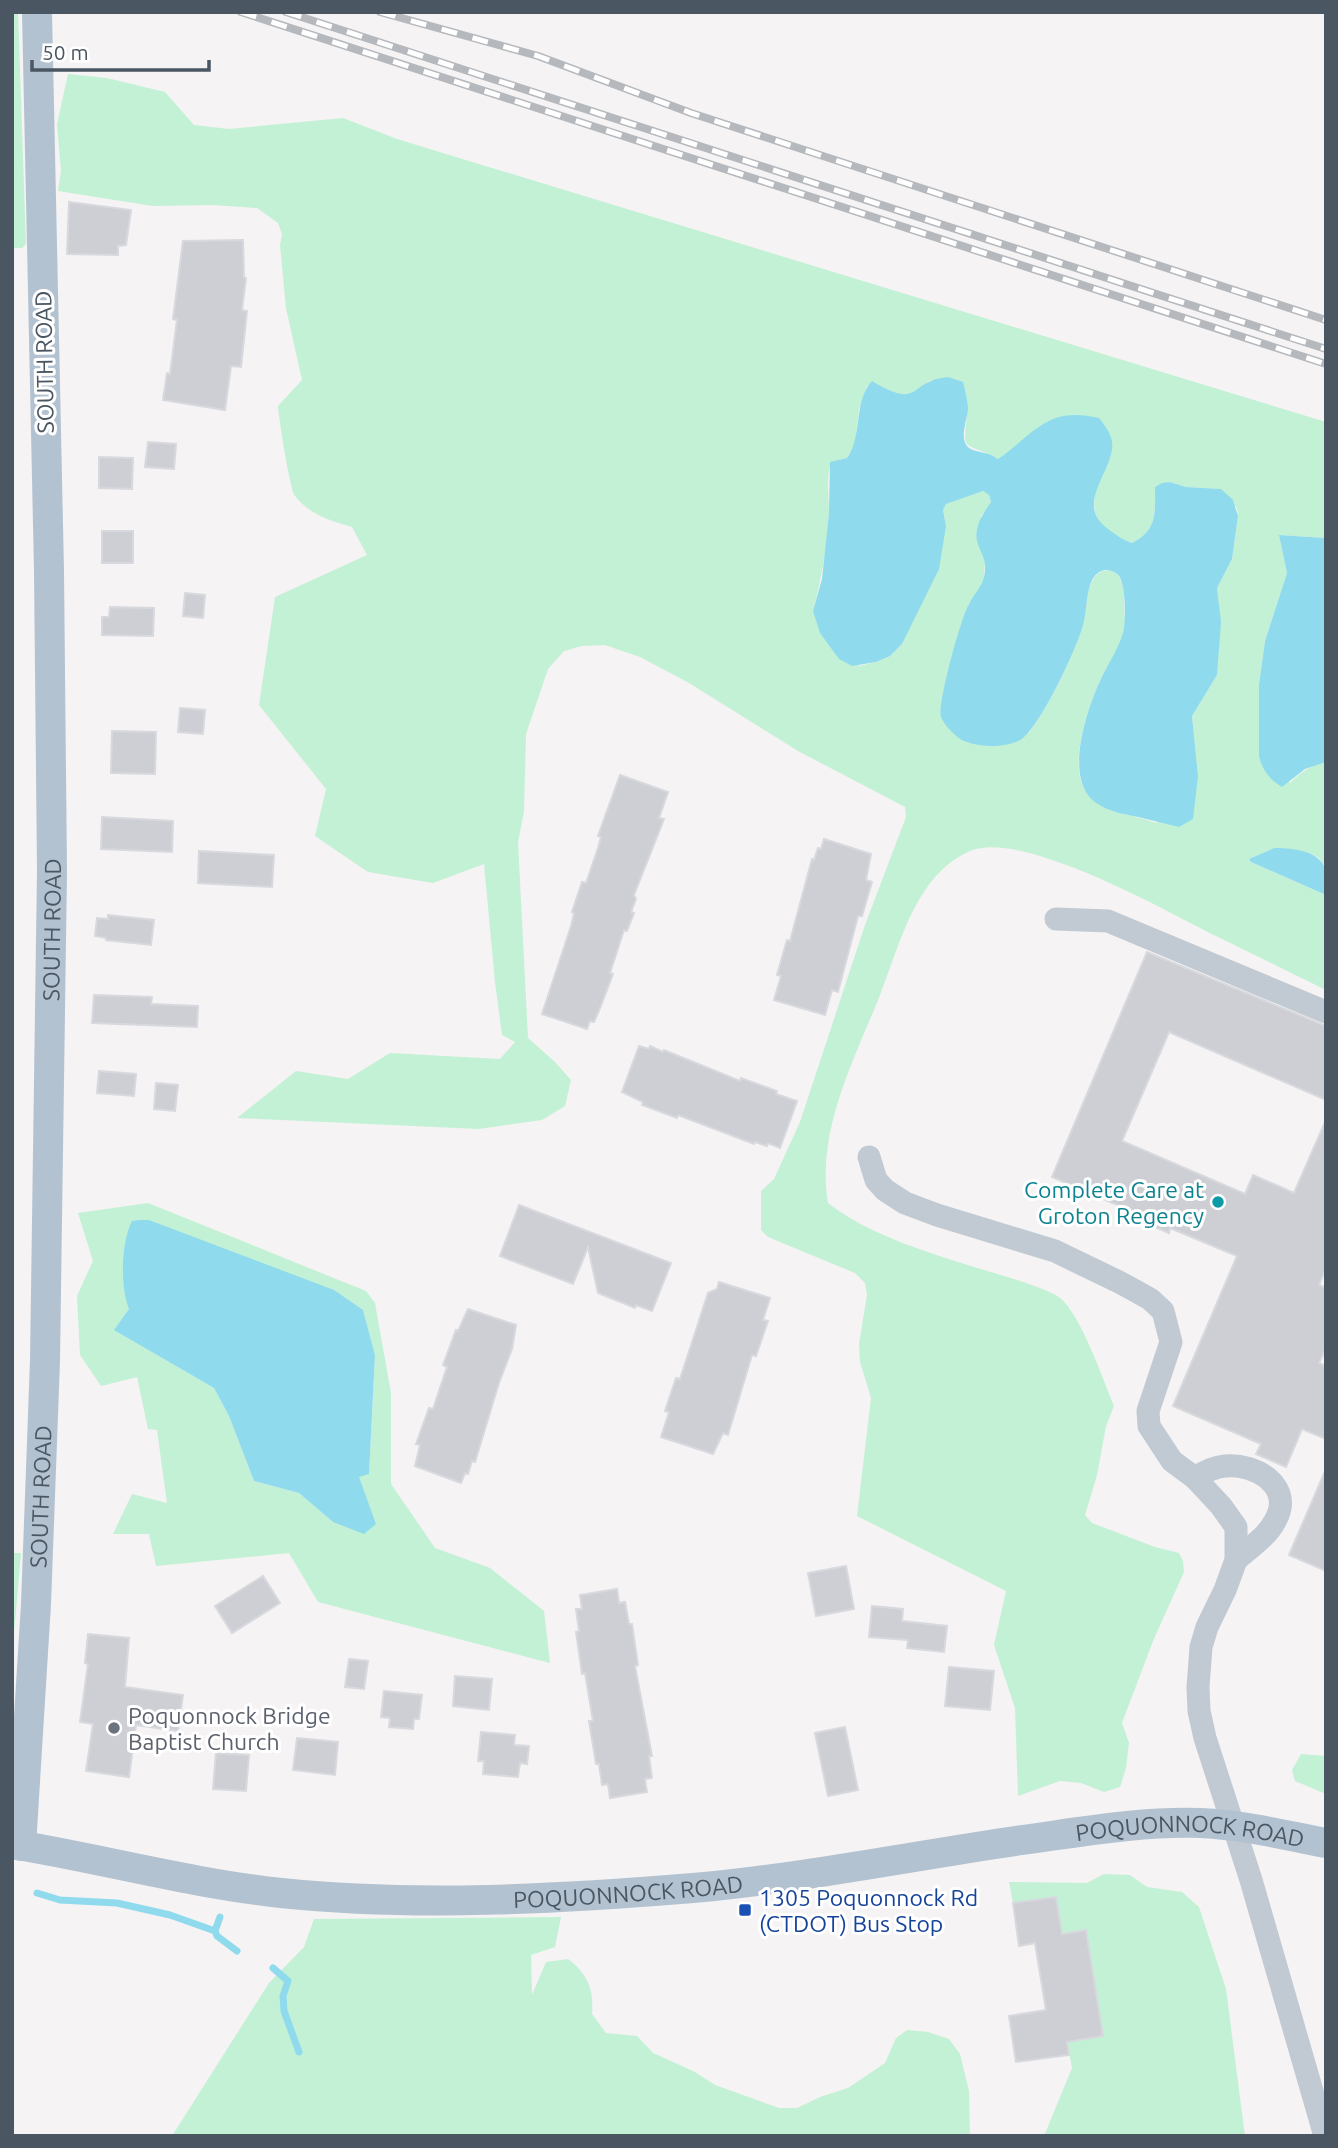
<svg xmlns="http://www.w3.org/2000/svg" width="1338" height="2148" viewBox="0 0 1338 2148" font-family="Ubuntu,sans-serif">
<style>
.green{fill:#c3f1d5;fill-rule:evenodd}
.water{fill:#90daee}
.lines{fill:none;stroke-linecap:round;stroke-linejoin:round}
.stream{stroke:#90daee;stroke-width:7}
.building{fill:#cdcfd5;stroke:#d7d9de;stroke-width:2}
.minor{stroke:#c1cad2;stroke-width:23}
.major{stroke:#b3c2d1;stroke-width:30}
.rail-casing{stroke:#b5b8bd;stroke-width:8}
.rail{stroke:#fff;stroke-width:5;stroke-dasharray:16;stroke-linecap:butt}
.culture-dot{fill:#0f9aa8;stroke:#fff;stroke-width:2.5}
.worship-dot{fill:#6b7280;stroke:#fff;stroke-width:2.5}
.transit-dot{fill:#1a4fb4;stroke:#fff;stroke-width:2.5}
.labels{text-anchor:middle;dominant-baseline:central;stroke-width:6;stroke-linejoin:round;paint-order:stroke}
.street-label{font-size:23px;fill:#4a5661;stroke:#fff}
.culture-label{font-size:23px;fill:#0d838f;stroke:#fff;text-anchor:end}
.worship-label{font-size:23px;fill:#5b616d;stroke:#fff;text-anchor:start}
.transit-label{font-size:23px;fill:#164399;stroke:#fff;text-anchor:start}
</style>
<rect width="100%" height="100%" fill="#f5f3f3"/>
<!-- green -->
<g class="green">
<path d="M12 12H18L26 244 22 248H12Z"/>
<path d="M68 74 107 78 165 92 194 125 229 129 343 118 397 139 1326 422V538L1279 535 1287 573 1265 641 1259 684 1290 783C1302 771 1310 766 1326 762V868L1319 858 1311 854 1283 848H1274L1249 859 1251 862 1326 895V990C1289 972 1253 954 1216 936 1166 911 1022 829 970 851 915 875 900 945 880 995 854 1060 816 1131 828 1203 870 1236 933 1254 984 1270 1001 1275 1046 1288 1059 1297 1081 1314 1103 1380 1114 1406L1106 1426 1097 1475 1085 1515 1092 1523 1155 1547 1179 1553 1183 1561 1184 1572 1153 1641 1122 1723 1129 1743 1126 1768 1120 1787 1104 1792 1081 1783 1060 1781 1018 1796 1015 1708 994 1645 1006 1591 857 1516 871 1398 860 1362 859 1344 867 1295 865 1283 855 1273 768 1237 761 1230V1191L774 1179 800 1122 865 925 906 817 905 807 798 751 689 683 640 657 605 645 582 646 564 651 548 669 526 734 524 811 518 842 528 1038 555 1062 571 1080 565 1106 542 1120 479 1129 237 1118 296 1071 348 1079 390 1053 500 1059 515 1042 502 1035 495 982 484 864 433 883 368 872 315 836 326 789 259 705 275 597 367 555 352 527C331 521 310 515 295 496 290 489 279 420 278 406L302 380 286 308 280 245 282 234 278 223 257 208 213 205 153 206 58 191 61 171 57 124ZM931 380 968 408C962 456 962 440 999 459L1050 420 1104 474C1083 507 1097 532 1132 543 1158 530 1155 512 1155 487L1170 482 1186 487 1220 489 1237 508 1238 516 1232 559 1217 588 1219 604 1217 675 1192 716 1198 776 1156 823C1135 815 1110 814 1092 799 1064 776 1087 710 1099 683 1106 666 1121 648 1124 630 1126 621 1124 609 1124 599 1124 592 1123 584 1120 578 1115 568 1100 568 1094 578 1085 592 1088 609 1083 624 1071 662 1052 700 1029 733L968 605 978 592 984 578 985 562 980 547 981 516 991 503 989 495 983 491 946 503 943 510 946 526 915 614 902 644 890 656 876 662 859 666 813 611C822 578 827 545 829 512 829 495 826 478 831 462L847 458 855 444 859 409 867 386 894 394H911Z"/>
<path d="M148 1203 366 1291 375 1303 391 1393V1484L435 1548 490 1568 544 1611 550 1663 318 1602 289 1553 156 1566 149 1534H113L132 1494 167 1503 157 1430 148 1429 137 1377 101 1386 80 1355 77 1296 93 1261 78 1213ZM129 1309 363 1310 375 1355 369 1474 359 1476 333 1522 299 1493 254 1481 229 1416 214 1388 115 1330Z"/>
<path d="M12 1553H21L12 1657Z"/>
<path d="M1301 1754 1326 1756V1794L1295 1781 1292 1770Z"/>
<path d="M1104 1874 1130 1875 1147 1887 1182 1892 1199 1907 1226 1989 1245 2136H1044L1072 2068 1067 2042 1103 2036 1086 1931 1062 1934 1056 1897 1013 1903 1009 1882 1087 1883Z"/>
<path d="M561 1917 555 1947 531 1955 532 1995 546 1962 568 1959C588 1974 594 1990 592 2014L606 2033 637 2036 653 2053 695 2072 715 2085 779 2108H797L820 2097 848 2088 885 2063 896 2038 907 2030 928 2032 949 2039 960 2054 969 2091 970 2136H172L269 1983 304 1947 314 1919Z"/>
</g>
<!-- water -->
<g class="water">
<path d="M948 377 963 382C965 391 968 401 968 410 967 420 959 439 968 447 974 453 988 451 998 459 1036 432 1048 406 1099 418 1106 427 1114 437 1112 449 1108 478 1076 505 1108 529 1116 535 1123 540 1132 543 1158 530 1155 512 1155 487L1162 483 1170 482 1186 487 1221 489 1233 500 1238 516 1232 559 1217 588 1221 622 1217 675 1192 716 1198 776 1193 819 1179 827C1165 824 1152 820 1138 817 1124 814 1110 812 1098 804 1062 783 1086 711 1100 681 1107 665 1118 650 1123 633 1126 623 1126 585 1119 576 1116 572 1110 570 1105 570 1085 573 1088 607 1084 621 1079 645 1042 723 1023 738 1010 748 983 748 967 742 958 740 944 725 941 717 937 705 961 617 969 604 974 594 981 588 984 577 988 559 981 556 977 541 974 527 983 513 991 502L989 495 983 491 946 504 943 510 946 526 939 569 902 644 890 656 876 662 852 666 839 659 820 633 813 611 822 579 829 513 830 462 847 458C863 436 853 401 872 381 922 411 907 381 948 377Z"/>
<path d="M1279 535 1326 538V762L1305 769 1282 787C1270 780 1262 770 1259 756V684L1265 641 1287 573Z"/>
<path d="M1274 848C1290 848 1317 850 1324 866 1328 874 1326 886 1326 895L1251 862 1249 859Z"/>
<path d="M140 1220H149L334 1290 363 1310 375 1355 369 1474 359 1477 376 1524 364 1534 333 1522 299 1493 254 1481 229 1416 214 1388 114 1330 129 1309C120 1287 121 1242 132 1221Z"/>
</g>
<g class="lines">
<!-- stream -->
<g class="stream">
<path d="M37 1893 60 1900 117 1903 170 1915 215 1931 217 1936 237 1951"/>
<path d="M215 1931 220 1917"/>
<path d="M273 1968 288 1981 283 1996 284 2011 299 2052"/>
</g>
</g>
<!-- building -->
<g class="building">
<path d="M69 202 131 210 126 245 118 246V255L67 254Z"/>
<path d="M243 240 244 277 246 278 242 310 247 311 241 367 231 366 225 410 163 400 167 373 170 374 177 320 173 319 183 241Z"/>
<path d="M148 442 176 444 174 469 145 467Z"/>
<path d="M99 457 133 458 132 489 99 488Z"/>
<rect x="102" y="531" width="31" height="32"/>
<path d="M185 593 205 595 203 618 183 616Z"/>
<path d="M110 607 154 608 153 636 102 635V617H109Z"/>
<path d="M180 708 205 710 203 734 178 732Z"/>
<path d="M112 731 156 732 155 774 111 773Z"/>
<path d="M620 775 668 792 659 818 664 819 634 895 636 899 631 912 634 913 627 931 624 930 610 973 613 974 600 1008 594 1022 590 1021 587 1029 542 1014 571 926 574 914 572 912 582 882 586 883 598 848 601 837 598 836Z"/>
<path d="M102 817 173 821 172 852 101 849Z"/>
<path d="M824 839 871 854 866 880 872 882 862 916H858L838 992 832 990 825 1015 774 1000 781 976 777 975 787 940 790 941 812 859 814 860 818 848 821 849Z"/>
<path d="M199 851 274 855 272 887 198 883Z"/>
<path d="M108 915 154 920 151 945 106 940V938L95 936 97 918 108 919Z"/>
<path d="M1147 952 1326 1026V1100L1169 1032 1122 1141 1245 1194 1253 1175 1294 1193 1326 1120V1268L1319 1285 1326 1288V1348L1319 1363 1326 1366V1439L1302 1429 1286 1467 1256 1454 1261 1444 1173 1406 1237 1256 1170 1228 1169 1233 1127 1215 1129 1210 1052 1177Z"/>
<path d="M94 995 152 997 151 1004 198 1006 197 1027 92 1023Z"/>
<path d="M639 1046 649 1049 650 1046 663 1052 664 1050 740 1081 741 1078 777 1091 776 1094 797 1101 780 1148 768 1143 767 1146 755 1142 754 1144 678 1115 677 1118 642 1105 643 1102 622 1092Z"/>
<path d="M99 1071 136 1074 134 1096 97 1093Z"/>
<path d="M156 1083 178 1085 175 1111 154 1109Z"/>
<path d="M519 1205 671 1263 652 1311 636 1305 635 1308 598 1293 588 1247 573 1284 500 1256Z"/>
<path d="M719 1282 770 1298 763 1320 768 1321 756 1356 752 1355 728 1435 723 1433 713 1454 661 1437 669 1412 665 1411 676 1378 680 1379 708 1293 717 1289Z"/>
<path d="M468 1309 516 1325 512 1349 499 1383 475 1462 472 1461 468 1474 465 1473 461 1483 415 1466 420 1445 416 1444 429 1408 433 1409 447 1367 443 1365 456 1330 458 1331Z"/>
<path d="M1326 1469V1571L1289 1555Z"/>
<path d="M846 1566 854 1609 816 1616 808 1573Z"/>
<path d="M263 1576 280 1603 232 1633 215 1606Z"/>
<path d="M617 1589 619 1603 625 1602 629 1624H632L638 1665 635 1666 652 1756H649L652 1778 645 1779 647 1792 610 1798 608 1784 602 1785 599 1764H596L589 1721H593L585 1673 582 1674 576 1632 579 1631 576 1609H582L580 1595Z"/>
<path d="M872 1606 903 1609 902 1621 947 1626 944 1652 907 1648 908 1640 869 1637Z"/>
<path d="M88 1634 129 1638 125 1687 183 1695 178 1731 136 1725 129 1777 86 1771 93 1724 80 1722 88 1664 85 1663Z"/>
<path d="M349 1659 368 1661 364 1689 345 1687Z"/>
<path d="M949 1667 994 1671 990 1710 945 1706Z"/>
<path d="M455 1676 492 1679 489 1710 453 1706Z"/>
<path d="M384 1691 422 1695 419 1719H414L413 1729 389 1727 390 1718 381 1717Z"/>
<path d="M845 1727 858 1790 828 1796 815 1733Z"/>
<path d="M481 1732 515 1735 514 1745 529 1746 527 1764 520 1763 518 1777 483 1774 484 1761H478Z"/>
<path d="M297 1738 338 1742 335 1775 293 1770Z"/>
<path d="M216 1753 249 1755 246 1791 213 1789Z"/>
<path d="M1056 1897 1062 1934 1086 1930 1103 2036 1067 2042 1069 2055 1016 2062 1009 2016 1046 2010 1035 1943 1019 1946 1013 1903Z"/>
</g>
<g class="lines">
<!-- minor -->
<g class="minor">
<path d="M1056 919 1108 921 1326 1012"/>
<path d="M869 1157 876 1180 885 1190 905 1203 937 1215 1055 1251 1121 1283 1150 1299 1163 1311 1171 1342 1148 1411 1149 1426 1172 1461 1195 1478 1221 1506 1236 1527V1560L1225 1590 1207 1627 1201 1647 1198 1687 1199 1711 1205 1738 1251 1880 1325 2136"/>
<path d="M1195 1478C1204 1472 1214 1467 1225 1466 1256 1463 1295 1487 1275 1521 1267 1537 1249 1548 1236 1560"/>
</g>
<!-- major -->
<g class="major">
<path id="s1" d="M12 1844C102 1859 190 1883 281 1893 417 1907 557 1899 693 1888 804 1878 912 1856 1022 1840 1081 1832 1141 1821 1201 1823 1243 1825 1285 1835 1326 1843"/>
<path id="s2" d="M21 1846 36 1604 45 1361 52 871 49 571 37 12"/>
</g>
<!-- rail casing -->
<g class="rail-casing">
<g id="rail">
<path d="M241 12 1326 364"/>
<path d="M286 12 1326 349"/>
<path d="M380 12 538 56 691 113 1326 320"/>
</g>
</g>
<!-- rail -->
<use href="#rail" class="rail"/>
</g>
<!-- markers -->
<circle class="culture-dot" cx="1218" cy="1202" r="7"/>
<circle class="worship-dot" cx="114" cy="1728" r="7"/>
<rect class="transit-dot" x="738" y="1903" width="14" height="14" rx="3.5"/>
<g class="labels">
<!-- street labels -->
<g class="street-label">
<text transform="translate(44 362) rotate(-91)">SOUTH ROAD</text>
<text stroke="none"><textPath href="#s2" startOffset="917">SOUTH ROAD</textPath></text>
<text stroke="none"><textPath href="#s2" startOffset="350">SOUTH ROAD</textPath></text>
<text stroke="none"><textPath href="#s1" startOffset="1188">POQUONNOCK ROAD</textPath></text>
<text stroke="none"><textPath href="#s1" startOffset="621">POQUONNOCK ROAD</textPath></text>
</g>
<!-- culture labels -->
<g class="culture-label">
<text x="1204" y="1189">Complete Care at<tspan x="1204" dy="26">Groton Regency</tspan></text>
</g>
<!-- worship labels -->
<g class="worship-label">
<text x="128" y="1715">Poquonnock Bridge<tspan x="128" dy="26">Baptist Church</tspan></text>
</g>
<!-- transit labels -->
<g class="transit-label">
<text x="759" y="1897">1305 Poquonnock Rd<tspan x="759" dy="26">(CTDOT) Bus Stop</tspan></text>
</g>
</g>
<!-- border -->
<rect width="1338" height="2148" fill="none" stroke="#4a5661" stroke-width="28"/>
<!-- scale -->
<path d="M32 60v10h177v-10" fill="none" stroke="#4a5661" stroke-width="3.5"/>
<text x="42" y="60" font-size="21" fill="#4a5661" stroke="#ffffff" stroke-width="5" paint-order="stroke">50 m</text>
</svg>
